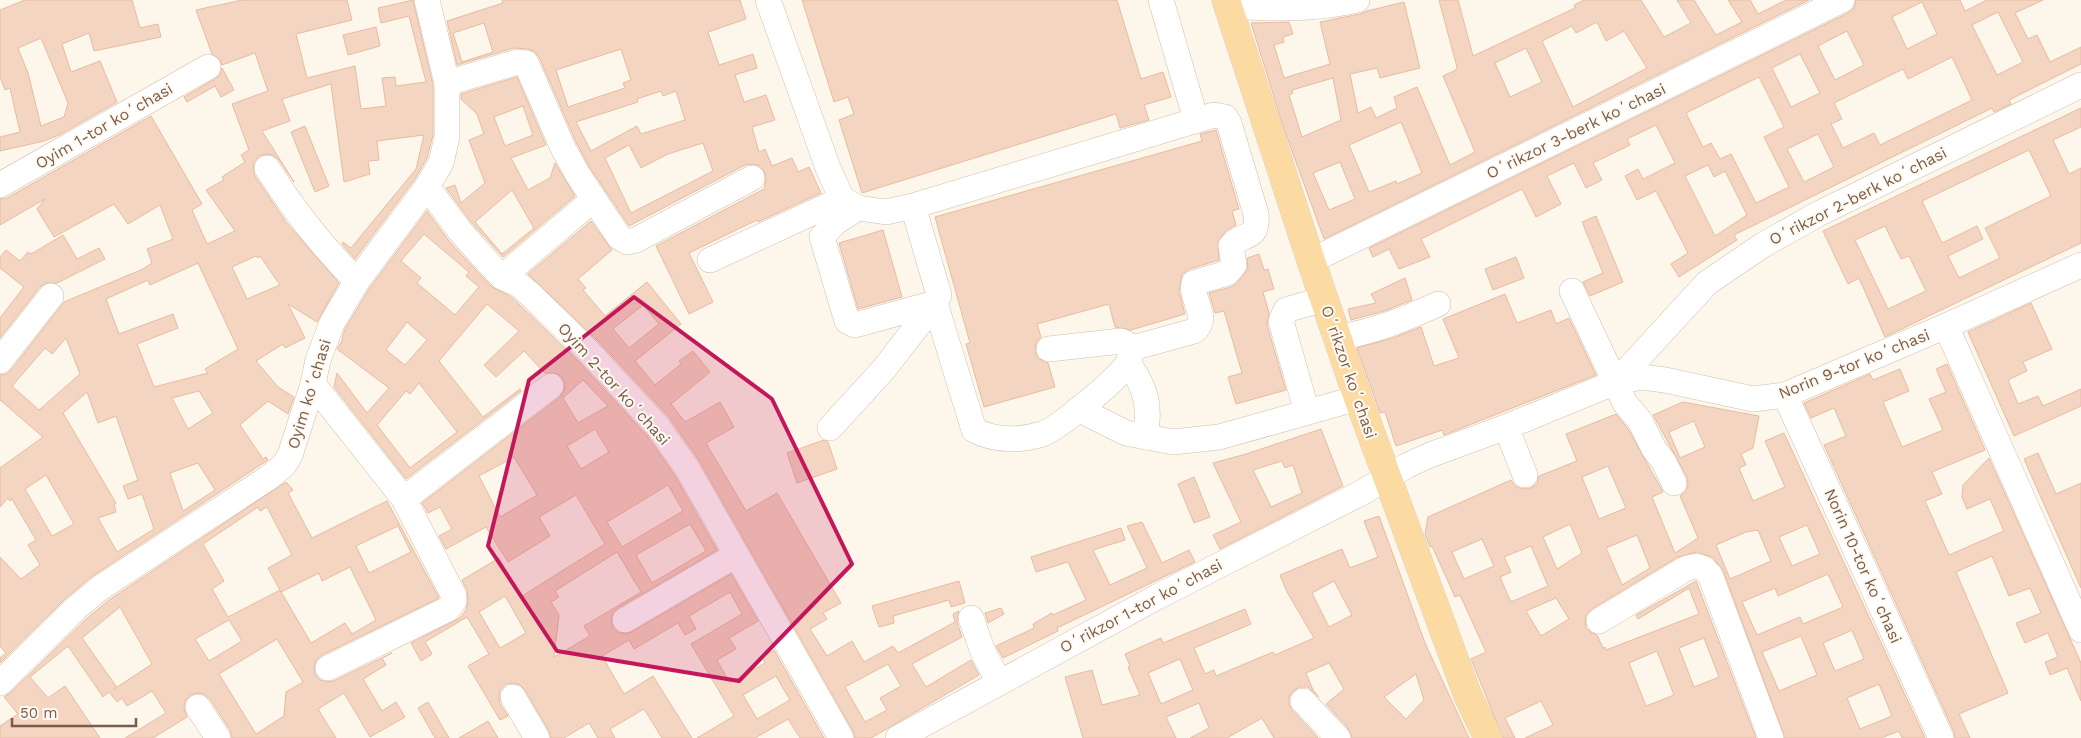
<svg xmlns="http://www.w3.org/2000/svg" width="2081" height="738" viewBox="0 0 2081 738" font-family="'Work Sans',sans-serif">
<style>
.building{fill:#f3d5c1;stroke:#e7bca0;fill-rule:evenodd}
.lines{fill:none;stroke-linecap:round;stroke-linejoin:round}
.minor-casing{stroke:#d1beae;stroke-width:26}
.major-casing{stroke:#dad1cd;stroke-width:29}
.minor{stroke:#fff;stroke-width:25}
.major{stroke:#fcdba2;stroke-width:28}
.marked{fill:#c2185b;fill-opacity:0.2;stroke:#c2185b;stroke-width:4;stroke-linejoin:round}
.labels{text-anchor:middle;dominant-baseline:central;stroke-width:4;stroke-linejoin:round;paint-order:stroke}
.street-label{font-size:16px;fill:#7a5c4c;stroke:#fffaf1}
</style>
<rect width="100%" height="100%" fill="#fdf6ea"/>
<!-- building -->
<g class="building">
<path d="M25 0H132L140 28 158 24 161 37 94 51 89 33 62 44 71 72 100 61 117 102 59 135 44 141 0 151V137L20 132 10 88 5 90 0 77V10ZM41 38 68 103 64 117 41 126 28 73 18 48Z"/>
<path d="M242 0H347L352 20 296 34 307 78 355 66 361 109 386 106 382 78 395 77 396 86 426 82 409 16 381 23 378 8 413 0 433 85V135L427 158 415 179 355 259 342 244 343 242 351 248 416 169 424 135 377 141 379 160 368 161 370 174 344 182 331 84 282 99 290 121 262 131 294 182 279 160 273 155 266 154 259 156 254 162 253 169 255 176 286 222 339 283 317 322 288 304 305 338 285 348 283 344 256 361 278 387 294 397 288 414 268 401 240 425 263 459 266 457 268 460 91 577 66 598 0 663V658L6 653 0 646V557L21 579 40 565 28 545 36 540 12 499 10 501 8 498 0 507V468L43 437 0 400V375L6 374 11 370 64 302 143 269 152 263 147 249 173 239 160 205 128 224 114 204 54 237 37 209 45 199 0 225V199L7 198 151 116 202 204 192 210 207 244 235 231 206 190 224 180 222 177 245 162 241 155 249 150 232 104 268 91 255 53 222 65 220 60 212 54 196 10ZM256 256 258 258 260 256 280 285 247 299 232 267ZM198 263 238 349 205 369 208 373 154 387 137 344 178 328 173 314 119 334 106 299 148 280 150 285ZM66 338 80 374 39 410 12 386 45 348 52 354ZM199 391 213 413 188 429 172 398ZM87 392 98 423 116 416 138 480 123 486 128 499 142 494 154 529 117 552 98 518 116 512 114 504 116 503 63 413ZM198 463 215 490 183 511 170 473ZM46 475 74 524 52 536 25 489Z"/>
<path d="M502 0H740L746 19 708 32 719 65 753 54 757 68 735 75 744 102 766 95 775 120 752 127 759 152 765 149 772 166 792 158 798 172 809 167 821 193 758 222 757 220 689 253 713 302 689 314 656 246 764 189 766 178 764 171 760 166 753 164 745 165 629 226 590 168 576 142 539 57 535 52 528 49 514 48 457 65 447 21 503 3ZM484 23 493 52 462 62 453 33ZM621 49 631 80 623 83 625 88 568 107 556 70ZM661 91 663 96 676 91 685 120 641 134 637 126 591 151 576 122 638 102 637 99ZM703 143 713 171 631 213 605 158 629 145 641 168 668 154Z"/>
<path d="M802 0H1117L1141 79 1163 72 1171 97 1144 105 1149 120 1120 128 1116 114 862 193 839 120 854 114 848 97 834 102Z"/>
<path d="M1439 0H1458L1473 56 1575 8 1574 5 1584 0H1641L1664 37 1691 23 1677 0H1694L1716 35 1742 22 1728 0H1750L1758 14 1786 0H1809L1324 239 1284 129 1251 23 1289 22 1293 34 1283 37 1284 42 1274 45 1284 78 1330 64 1320 22 1360 14 1367 11 1404 2 1420 68 1380 78 1377 68 1350 74 1358 113 1371 107 1376 118 1397 108 1394 97 1417 87 1450 165 1475 152 1443 76 1456 70 1457 67ZM1597 22 1606 41 1624 31 1647 68 1573 107 1542 41 1572 26 1576 33ZM1526 48 1542 82 1510 97 1495 63ZM1333 78 1341 120 1302 137 1289 95 1293 93 1292 90ZM1401 122 1422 173 1397 184 1396 181 1369 192 1349 145ZM1340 162 1355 199 1329 210 1313 173Z"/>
<path d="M1856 0H1960L1965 11 1987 0H2043L2015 13 2028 39 2037 35 2050 62 2081 47V64L2009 100 2011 104 1994 112 1992 108 1734 235 1737 240 1679 277 1671 264 1688 253 1656 191 1637 200 1625 176 1638 169 1643 179 1675 163 1656 125 1627 139 1630 145 1593 163 1602 180 1586 188 1574 163 1547 176 1561 204 1536 217 1522 189 1421 239 1430 257 1399 269 1389 249 1373 257 1369 248 1848 13 1854 8ZM1922 2 1937 34 1907 49 1892 17ZM1998 12 2023 62 1997 75 1972 25ZM1847 31 1864 65 1835 80 1818 46ZM1800 54 1820 93 1791 107 1772 68ZM1952 57 1972 100 1880 145 1874 133 1843 148 1831 124 1842 119 1834 103 1903 69 1908 79ZM1759 77 1784 127 1764 137 1789 187 1756 203 1731 154 1720 159 1711 143 1703 147 1686 113ZM1818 134 1834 167 1804 182 1787 149ZM1708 165 1714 177 1725 171 1747 215 1715 236 1685 176Z"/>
<path d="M376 27 380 46 348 55 343 35Z"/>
<path d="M222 68 234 90 221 97 215 86 187 102 184 97 215 79 220 75Z"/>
<path d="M517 77 546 145 511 158 528 190 550 178 555 163 575 196 503 257 471 222 446 188 455 185 461 203 485 183 469 140 484 134 477 114 461 99V94ZM523 106 533 135 505 146 494 117ZM512 190 534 228 502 254 475 222Z"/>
<path d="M2081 108V127L2053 140 2069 174 2081 168V243L1885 337 1859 278 1848 284 1823 231ZM2029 150 2051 196 1985 228 2000 258 1959 278 1948 256 1983 239 1977 226 1942 243 1922 201ZM1885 226 1901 259 1909 256 1926 291 1888 309 1855 240Z"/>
<path d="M305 126 329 186 315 192 291 132Z"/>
<path d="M1216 130 1239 209 1232 211 1236 225 1226 231 1218 241 1219 260 1190 269 1182 274 1179 291 1185 314 1131 330 1115 327 1109 304 1037 324 1041 337 1036 343 1035 351 1038 358 1048 363 1055 387 984 407 966 344 970 343 935 217 1202 141 1200 134Z"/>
<path d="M427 211 449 241 483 278 492 287 510 296 520 305 579 362 647 436 675 476 717 550 618 608 613 612 611 620 613 628 618 632 625 634 632 632 731 574 758 621 729 638 736 649 717 660 730 683 765 663 762 657 774 650 824 738H800L788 719 755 738H697L734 716 691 644 742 614 730 592 689 616 696 629 685 635 678 623 634 649 629 640 602 656 624 694 653 676 692 738H662L644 709 610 729 615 738H598L589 723 564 738H551L549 731 525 690 520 685 513 683 506 684 500 690 499 698 500 704 508 716 500 720 468 666 489 654 467 617 425 642 432 654 421 661 411 643 460 618 466 610 468 601 467 590 462 580 499 558 522 596 605 544 576 495 539 517 550 536 508 562 486 527 446 549 439 536 452 529 440 507 428 513 422 503 560 397 564 391 565 384 562 377 556 373H545L524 351 496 377 484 365 519 331 487 304 439 361 483 417 520 389 521 391 406 479 334 387 337 373 367 413 389 388 337 349 343 339 342 338 345 329 369 289ZM424 234 469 272 466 276 479 287 455 315 417 283 421 278 401 261ZM407 322 427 340 405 365 386 350ZM583 380 608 406 578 423 563 398ZM419 383 457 432 410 468 377 425 406 391 410 394ZM595 429 609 452 581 469 567 446ZM514 457 537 495 500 517 479 476ZM668 485 683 511 622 547 607 522ZM690 524 706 551 652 583 636 555ZM617 552 641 592 584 626 590 636 554 657 559 615 551 602 559 597 555 591ZM505 596 526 633 500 648 479 612ZM776 676 790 700 757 719 743 695Z"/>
<path d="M1596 216 1623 282 1590 296 1583 282 1603 273 1582 222Z"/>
<path d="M591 221 612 250 578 279 586 288 583 290 605 316 647 282 681 324 635 361 655 385 681 364 679 361 693 351 710 372 671 404 685 422 720 402 734 427 706 443 746 511 777 493 841 603 823 613 827 619 810 629 827 656 852 641 864 662 893 646 898 653 955 622 953 614 959 611 957 622 962 637 912 664 926 687 971 660 979 675 871 738H855L853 731 699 460 669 417 599 342 528 274ZM643 305 659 324 629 348 613 329ZM888 664 901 686 880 698 887 710 865 722 845 687Z"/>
<path d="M883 230 902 297 858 309 839 243Z"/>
<path d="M63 235 77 259 99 248 105 259 57 283H46L40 287 0 338V318L24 287 0 268V257L6 250 20 261 28 252 31 254Z"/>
<path d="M1259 254 1264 270 1268 269 1274 289 1263 292 1269 313 1267 325 1286 390 1236 404 1228 377 1242 373 1224 311 1215 313 1209 293 1231 287 1237 283 1248 269 1247 258Z"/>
<path d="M1516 257 1524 278 1493 290 1485 269Z"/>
<path d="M1405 278 1412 300 1384 311 1351 320 1348 309 1376 303 1371 294Z"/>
<path d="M1505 294 1517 323 1551 310 1556 324 1569 318 1596 375 1444 435 1442 430 1396 446 1385 412 1380 413 1357 348 1393 338 1421 327 1434 366 1459 358 1443 319Z"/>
<path d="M2031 303 2052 349 2023 362 2027 371 2008 380 2018 404 2038 396 2043 406 2081 389V406L2014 436 1968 332Z"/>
<path d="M1947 364 1985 450 1932 472 1942 494 1925 501 1949 555 2004 531 1990 499 1967 509 1962 497 1963 485 1989 458 2081 663V701L2067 668 2050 675 2045 662 2058 657 2048 633 2025 643 2016 623 2041 613 2030 588 2009 596 1992 556 1956 572 2008 693 1959 714 1970 738H1955L1954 732 1824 445 1846 436 1834 408 1811 418 1804 403 1870 374 1873 380 1900 369 1909 391 1883 402 1902 447 1943 430 1929 399 1946 392 1936 369Z"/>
<path d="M1683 402 1759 416 1753 448 1741 454 1746 465 1739 468 1753 501 1785 487 1765 441 1784 433 1925 738H1902L1899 731 1881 738H1785L1723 570 1712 557 1697 552 1678 557 1592 609 1586 615 1585 622 1586 628 1592 633 1597 635 1603 648 1605 647 1606 650 1699 614 1689 588 1638 619 1636 615 1696 581 1756 738H1525L1553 725 1541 701 1505 718 1515 738H1503L1471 659 1486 652 1460 595 1455 597 1432 546 1430 547 1425 534 1428 517 1511 480 1516 487 1523 489 1531 488 1537 484 1539 476 1577 461 1566 434 1616 414 1628 429 1663 492 1652 497 1675 553 1698 538 1680 496 1686 491 1688 484 1687 477 1653 415ZM1694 421 1705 447 1680 458 1669 432ZM1608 466 1626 508 1599 519 1582 477ZM1570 524 1582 553 1557 569 1543 537ZM1807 525 1820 554 1792 566 1779 537ZM1758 530 1771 561 1730 579 1716 545 1746 532ZM1637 535 1650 568 1622 585 1606 548ZM1482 539 1494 566 1464 579 1452 552ZM1531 546 1548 586 1511 602 1500 577 1511 572 1504 557ZM1828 574 1843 607 1803 624 1800 617 1757 635 1742 602 1775 588 1778 596ZM1556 598 1569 619 1541 636 1526 611ZM1852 630 1864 659 1835 671 1823 643ZM1801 636 1817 675 1779 691 1762 652ZM1704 638 1719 677 1694 687 1679 648ZM1657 651 1674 695 1646 706 1629 663ZM1879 684 1892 716 1860 729 1847 698Z"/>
<path d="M1321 429 1343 486 1220 549 1213 535 1241 522 1213 463 1246 454ZM1282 461 1285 468 1293 465 1302 493 1271 507 1253 470Z"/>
<path d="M824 440 828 442 837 469 797 483 787 453Z"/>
<path d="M2038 453 2056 494 2081 483V588L2024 459Z"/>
<path d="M1194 477 1210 517 1194 523 1178 484Z"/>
<path d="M286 482 293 490 288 493 312 538 387 501 439 598 322 655 316 660 314 667 315 674 320 680 328 682 334 681 392 653 382 658 386 665 363 679 382 711 396 702 405 717 370 737 344 693 318 709 336 738H232L230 730 210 699 204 694 197 693 190 695 185 701 184 708 187 717 153 738H125L166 713 152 691 127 706 122 698 117 702 109 692 103 697 68 646 30 677 48 698 65 686 100 738H0V726L18 714 4 697 10 693 86 619 109 600ZM258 507 260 511 267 507 292 555 268 568 281 592 319 573 322 581 350 567 376 620 352 634 345 623 311 643 280 590 228 617 212 589 224 581 203 544ZM398 526 411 552 369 573 356 546ZM120 607 152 664 114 689 116 686 82 638ZM229 620 242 641 209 661 195 639ZM277 639 303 682 286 692 284 716 256 734 219 674Z"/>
<path d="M1379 516 1425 643 1469 738H1352L1348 728 1326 704 1344 689 1329 663 1306 673 1313 690 1319 697 1308 687H1300L1293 691 1289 697V704L1292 710 1318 738H1274L1262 718 1227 738H1190L1209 728 1199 703 1166 717 1176 738H1083L1065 677 1092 670 1102 705 1140 695 1128 667 1130 666 1125 654 1161 638 1163 643 1245 609 1251 624 1194 648 1205 674 1214 670 1216 676 1273 652 1275 655 1314 638 1287 592 1280 575 1342 549 1350 568 1378 557 1364 521ZM1334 581 1352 615 1329 627 1312 593ZM1180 659 1193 690 1161 704 1148 673ZM1416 674 1424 700 1406 719 1384 697Z"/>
<path d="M1142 522 1162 563 1189 550 1195 562 1057 628 1058 631 1003 658 996 646 1034 628 1033 624 1052 613 1053 615 1086 600 1068 562 1036 572 1031 557 1121 528 1125 540 1093 550 1110 585 1147 568 1127 526Z"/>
<path d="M959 581 965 603 951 607 949 600 893 616 894 623 879 627 872 606Z"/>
<path d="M1001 608 1004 614 988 623 985 613Z"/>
<path d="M428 702 449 738H435L418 708Z"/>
<path d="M488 721 498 738H459Z"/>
</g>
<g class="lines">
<!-- minor casing -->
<g class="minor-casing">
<g id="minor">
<path d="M768 0 828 168 842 199 858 208 886 212 913 206 1214 115 1225 117 1229 123 1256 214C1259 241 1243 232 1231 246L1234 265 1227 273 1194 283C1190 299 1211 319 1194 331L1129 349"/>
<path d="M1161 0 1196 120"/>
<path d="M1228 6C1272 9 1314 10 1357 0"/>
<path d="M447 83 518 62 526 63 563 148 578 175 619 237 627 242 636 240 752 178"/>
<path d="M267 168C293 209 322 247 357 281"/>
<path d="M0 185 208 67"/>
<path d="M427 187 460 231 493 268 502 277 518 284 530 294 589 352 658 427 687 468 841 738"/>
<path d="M858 208 836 222 822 237 847 321 855 325 935 303 939 295 913 206"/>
<path d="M710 260 842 199"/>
<path d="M1311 261 1842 0"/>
<path d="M502 277 594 199"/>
<path d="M1572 291 1625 403 1640 421 1654 449 1664 462 1674 483"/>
<path d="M1946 326 2081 630"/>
<path d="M1337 338C1375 331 1403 320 1438 304"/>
<path d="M0 361 51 296"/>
<path d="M1128 363C1146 388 1151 406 1145 437"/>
<path d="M1616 382 1707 283 1763 245 1818 214 2081 85"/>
<path d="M313 384 404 499 454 596V601L448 609 328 668"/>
<path d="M1785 395 1941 738"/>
<path d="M1078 409 1126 433 1173 442 1219 437 1358 398"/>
<path d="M1307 412 1281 321 1286 310 1324 299"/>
<path d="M1506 427 1525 475"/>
<path d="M830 428 884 369 935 303 974 430C995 441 1020 441 1042 434 1058 429 1120 377 1128 363 1131 357 1130 350 1127 344L1121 341 1049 349"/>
<path d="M404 499 551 386"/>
<path d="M971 618 983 652 999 682"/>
<path d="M625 620 736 555"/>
<path d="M1599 621 1685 569C1696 565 1702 565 1710 575L1771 738"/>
<path d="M0 683 76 608 100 588 268 478 284 465 290 455 313 384 318 360 332 323 357 281 427 187 441 163 447 137V83L427 0"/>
<path d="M513 697 537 738"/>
<path d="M1303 701 1338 738"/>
<path d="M198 707 218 738"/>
<path d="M898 738 1157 597 1363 492 1406 466 1430 455 1506 427 1616 382 1642 377 1665 380 1753 399 1785 395 1946 326 2081 265"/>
</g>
</g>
<!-- major casing -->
<g class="major-casing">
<path id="major" d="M1226 0 1311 261 1358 398 1468 696 1488 738"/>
</g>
<!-- minor -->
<use href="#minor" class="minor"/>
<!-- major -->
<use href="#major" class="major"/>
</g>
<!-- marked area -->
<path class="marked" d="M634 297 772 399 852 564 739 681 557 651 488 546 529 380Z"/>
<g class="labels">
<!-- street labels -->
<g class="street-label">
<text transform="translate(104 126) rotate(-30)">Oyim 1-tor koʻchasi</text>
<text transform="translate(1576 131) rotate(-26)">Oʻrikzor 3-berk koʻchasi</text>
<text transform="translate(1858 196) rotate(-27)">Oʻrikzor 2-berk koʻchasi</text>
<text transform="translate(1854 364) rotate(-22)">Norin 9-tor koʻchasi</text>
<text transform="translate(1349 372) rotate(71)">Oʻrikzor koʻchasi</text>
<text transform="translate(614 384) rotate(48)">Oyim 2-tor koʻchasi</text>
<text transform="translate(309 394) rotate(-73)">Oyim koʻchasi</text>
<text transform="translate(1863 566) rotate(66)">Norin 10-tor koʻchasi</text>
<text transform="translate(1141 606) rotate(-28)">Oʻrikzor 1-tor koʻchasi</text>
</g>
</g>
<!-- scale -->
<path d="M12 718v8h124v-8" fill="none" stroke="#7a5c4c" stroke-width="2.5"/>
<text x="20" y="718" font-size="15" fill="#7a5c4c" stroke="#fffaf1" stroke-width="4" paint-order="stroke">50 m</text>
</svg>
